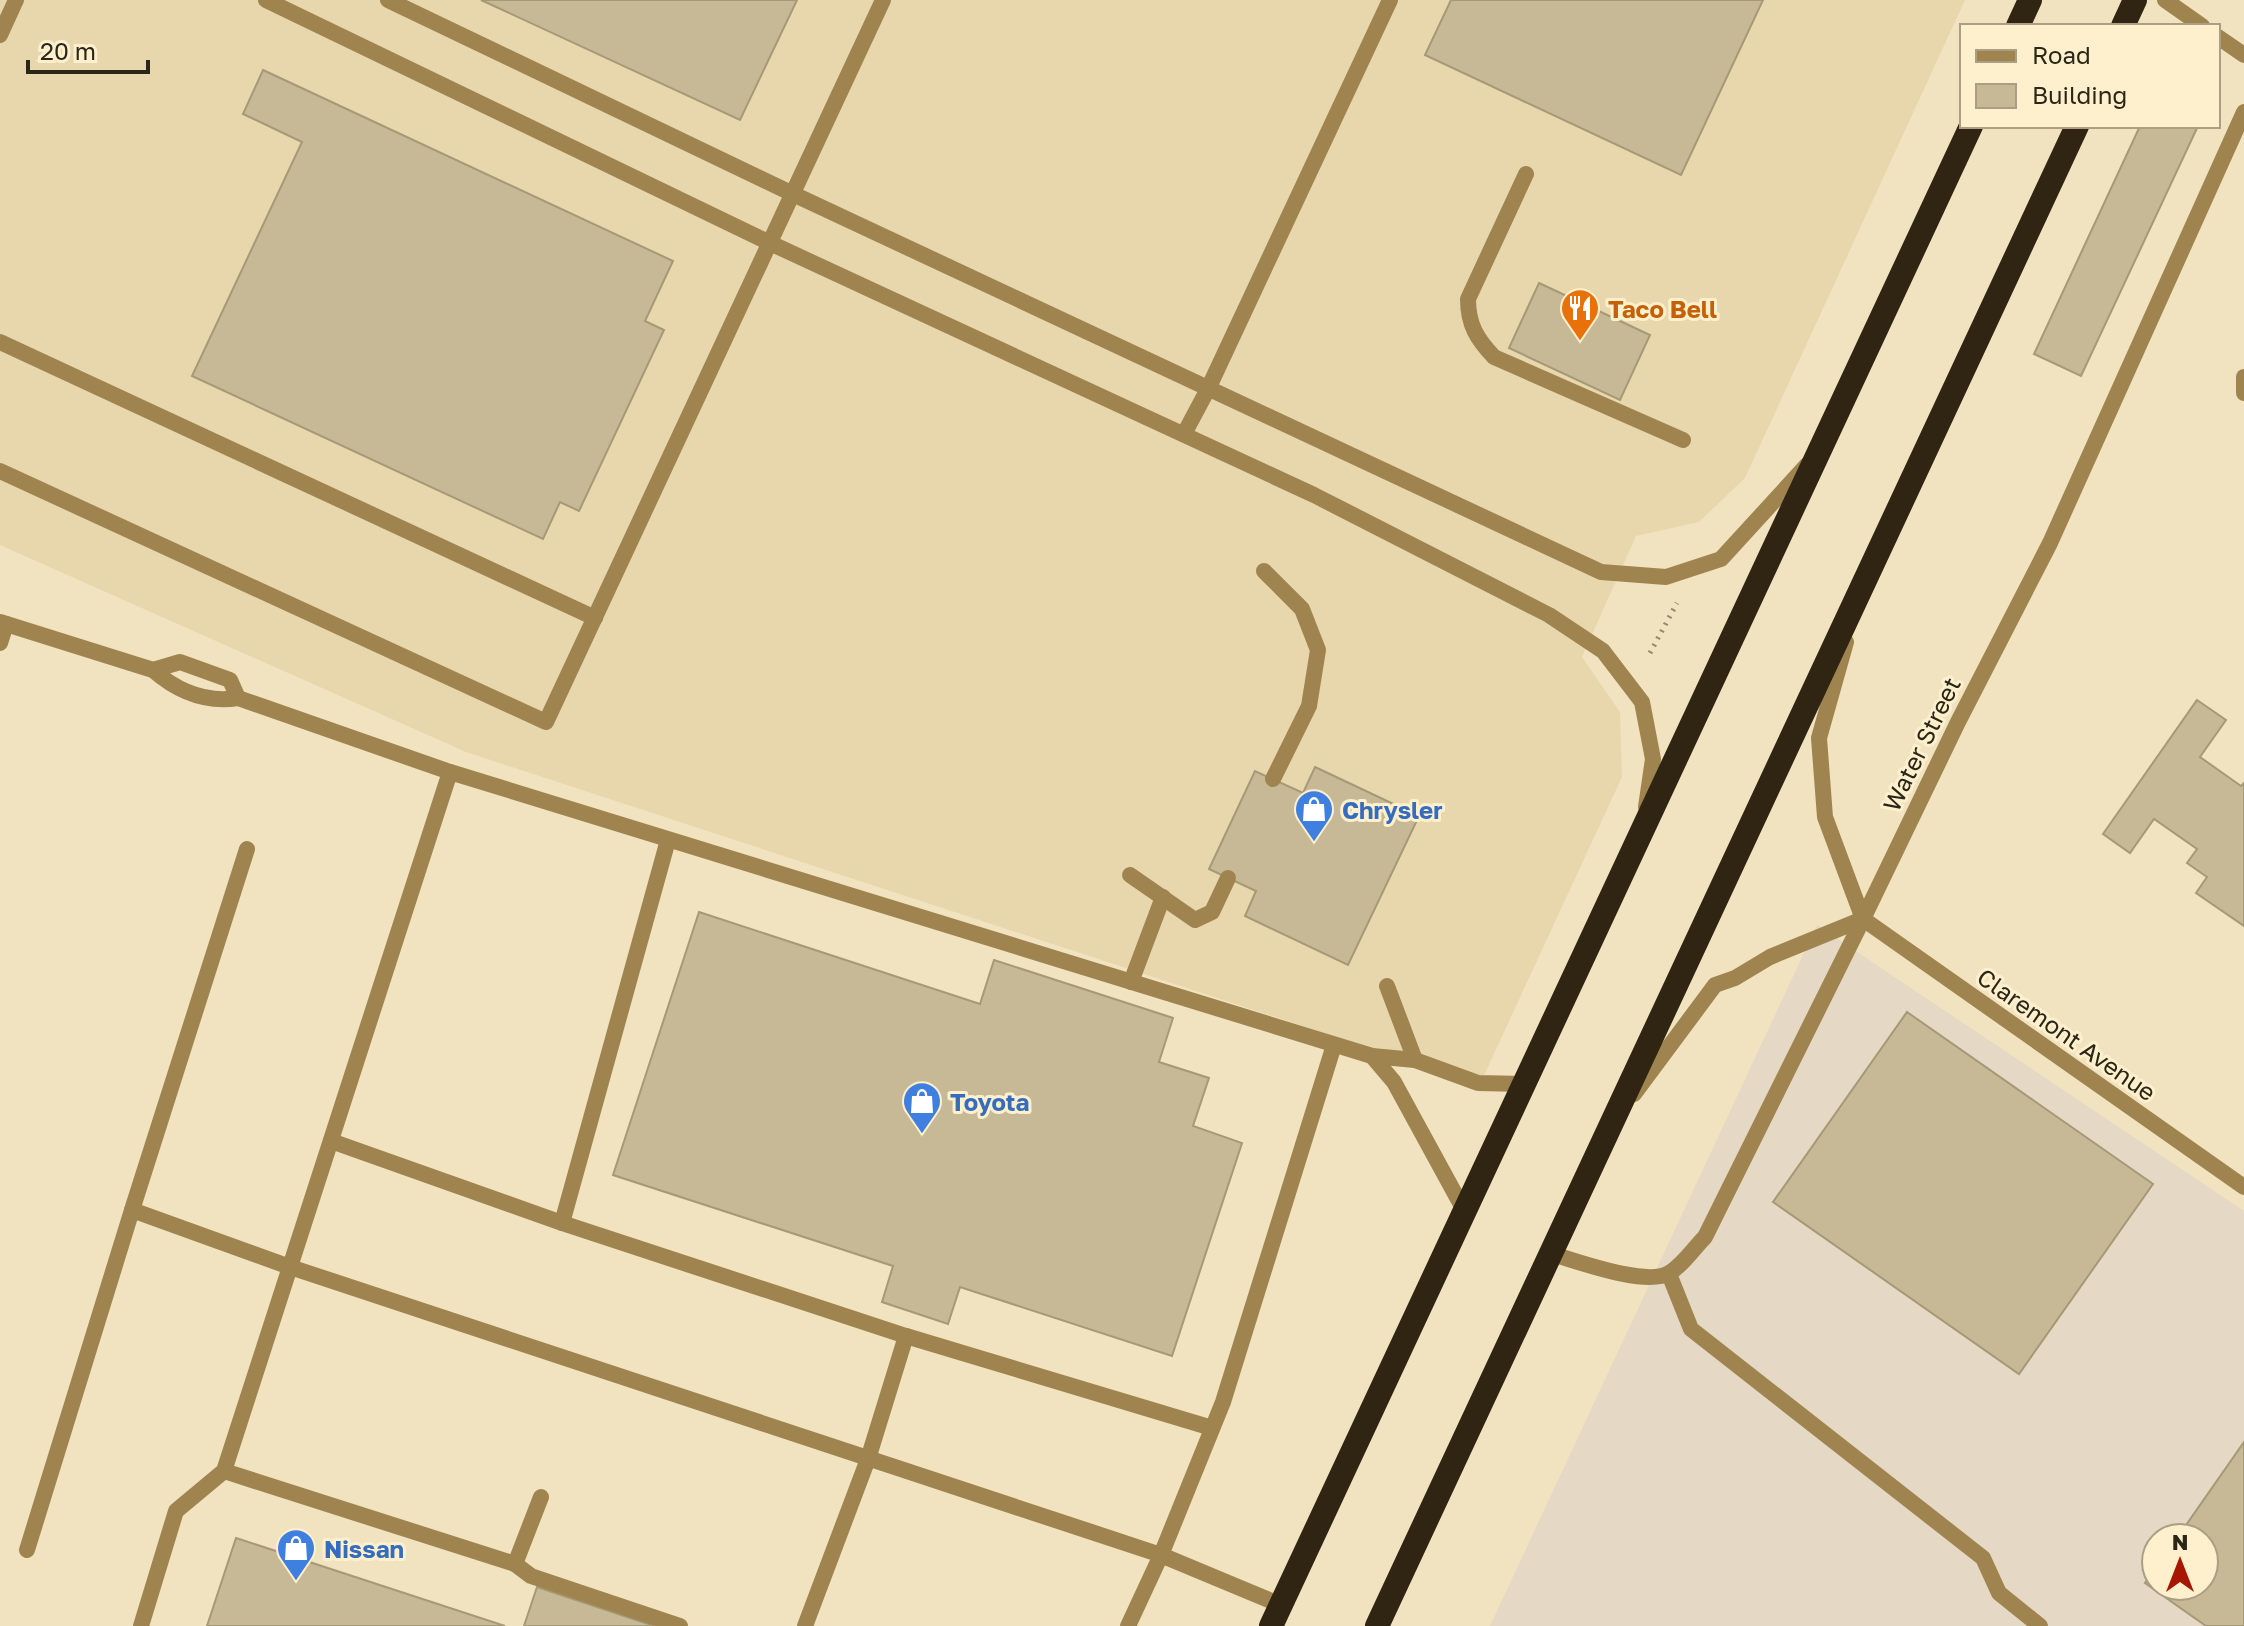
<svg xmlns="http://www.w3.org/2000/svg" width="2244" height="1626" viewBox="0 0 2244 1626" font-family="'Golos Text',sans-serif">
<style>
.built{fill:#e8d7ac}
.industrial{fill:#e5d8c4;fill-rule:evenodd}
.building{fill:#c7b996;stroke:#a59976;stroke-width:2}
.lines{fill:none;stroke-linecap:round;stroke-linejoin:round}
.path{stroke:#938a70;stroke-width:5;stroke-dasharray:2 6;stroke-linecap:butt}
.lane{stroke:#9f8450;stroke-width:16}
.street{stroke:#9f8450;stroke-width:16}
.highway{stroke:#2f2512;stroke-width:24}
.labels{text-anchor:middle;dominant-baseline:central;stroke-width:6;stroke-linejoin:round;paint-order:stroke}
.food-label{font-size:24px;font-weight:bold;fill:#c56008;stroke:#fef0cc;text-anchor:start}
.street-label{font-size:24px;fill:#2b2618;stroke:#fef0cc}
.shop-label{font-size:24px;font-weight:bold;fill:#366cbe;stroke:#fef0cc;text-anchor:start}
</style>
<rect width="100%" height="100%" fill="#f1e3bf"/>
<!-- built -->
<path class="built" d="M0 0H1965L1745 478 1699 522 1636 536 1582 657 1620 712 1622 777 1480 1084 466 752 0 545Z"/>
<!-- industrial -->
<path class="industrial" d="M1817 925 2244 1211V1626H1490ZM2156 1538H2204V1586H2156Z"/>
<!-- building -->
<g class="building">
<path d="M481 0H797L740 120Z"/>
<path d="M1451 0H1763L1681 175 1425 55Z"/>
<path d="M263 70 673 261 645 321 664 330 579 511 560 502 543 539 192 376 302 142 243 114Z"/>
<path d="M2140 126H2198L2081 376 2034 354Z"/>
<path d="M1539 283 1650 335 1620 400 1509 348Z"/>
<path d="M2197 700 2226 720 2200 757 2241 786 2244 783V926L2196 893 2207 877 2187 863 2197 849 2154 819 2130 853 2103 834Z"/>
<path d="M1315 767 1419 816 1348 965 1245 916 1256 891 1209 869 1255 771 1303 793Z"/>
<path d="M699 912 980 1004 994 960 1173 1018 1159 1062 1209 1078 1193 1126 1242 1143 1172 1356 960 1287 948 1324 882 1302 893 1266 613 1175Z"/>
<path d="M1907 1012 2153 1184 2019 1374 1773 1202Z"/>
<path d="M2244 1442V1626H2206L2145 1583 2156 1567V1586H2204V1538H2177Z"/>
<path d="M236 1538 505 1626H207Z"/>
<path d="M537 1587 654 1626H524Z"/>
</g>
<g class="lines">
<!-- path -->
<path class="path" d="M1650 653 1677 603"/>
<!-- lane -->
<g class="lane">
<path d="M266 0 770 243 1314 495 1549 615 1603 651 1642 702 1653 759 1646 807"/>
<path d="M388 0 793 194 1601 572 1666 577 1721 559 1807 465"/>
<path d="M0 35 16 0"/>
<path d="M1526 174 1468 299C1468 325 1477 339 1494 357L1683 440"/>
<path d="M0 342 595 618"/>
<path d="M2244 377V393"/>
<path d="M1184 434 1208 389 1390 0"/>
<path d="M0 471 546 722 883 0"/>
<path d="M1264 571 1302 609 1318 650 1309 706 1273 779"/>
<path d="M0 622 153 670C177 691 206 703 238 698L450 772"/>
<path d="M0 643 6 624"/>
<path d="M153 670 180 662 230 680 238 698"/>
<path d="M247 849 132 1210 290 1267 1161 1555 1281 1605"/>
<path d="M1130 875 1195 920 1212 912 1228 878"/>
<path d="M1131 982 1163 897"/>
<path d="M1387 986 1415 1060 1478 1083 1524 1084"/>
<path d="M1372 1056 1394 1082 1465 1212"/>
<path d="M331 1141 562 1223 906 1336 1212 1428"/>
<path d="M562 1223 668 840"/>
<path d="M1669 1274 1691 1329 1983 1558 1999 1593 2040 1626"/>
<path d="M224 1471 515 1564 541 1497"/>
<path d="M27 1550 132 1210"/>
<path d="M515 1564 531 1576 680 1626"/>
<path d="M141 1626 176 1511 224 1471 450 772 1372 1056 1415 1060"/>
<path d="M805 1626 868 1459 906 1336"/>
<path d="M1128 1626 1161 1555 1223 1402 1334 1045"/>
</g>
<!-- street -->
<g class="street">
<path d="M2165 0 2202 26"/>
<path d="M2218 37 2244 55"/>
<path d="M1846 642 1819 738 1825 817 1863 919 2244 1187"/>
<path d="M1634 1094 1715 985 1735 978 1770 957 1863 919"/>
<path d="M1552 1254C1577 1261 1646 1287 1669 1273 1682 1266 1694 1248 1705 1237L1863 919 1958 722 2050 543 2244 112"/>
</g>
<!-- highway -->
<g class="highway">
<path d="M2018 26 2030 0"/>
<path d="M2123 26 2135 0"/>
<path d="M1271 1626 1971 126"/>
<path d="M1377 1626 2077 126"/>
</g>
</g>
<!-- icons -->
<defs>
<g id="restaurant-pin" transform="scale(2)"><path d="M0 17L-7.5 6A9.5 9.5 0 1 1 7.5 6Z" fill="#e8710a" stroke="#fef0cc"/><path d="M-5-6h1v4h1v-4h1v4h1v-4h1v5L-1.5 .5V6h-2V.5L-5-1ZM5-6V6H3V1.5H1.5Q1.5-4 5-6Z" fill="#fff"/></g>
<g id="shop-pin" transform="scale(2)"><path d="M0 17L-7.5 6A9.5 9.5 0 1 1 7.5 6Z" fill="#3f7fe0" stroke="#fef0cc"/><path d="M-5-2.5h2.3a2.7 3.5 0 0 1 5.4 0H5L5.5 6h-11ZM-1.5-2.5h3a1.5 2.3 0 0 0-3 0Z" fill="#fff"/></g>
</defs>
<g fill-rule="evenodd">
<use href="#restaurant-pin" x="1580" y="308"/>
<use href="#shop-pin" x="1314" y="809"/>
<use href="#shop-pin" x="922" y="1101"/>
<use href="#shop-pin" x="296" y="1548"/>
</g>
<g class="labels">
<!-- food labels -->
<g class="food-label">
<text x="1608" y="308">Taco Bell</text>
</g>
<!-- street labels -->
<g class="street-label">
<text transform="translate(1921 744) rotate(-64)">Water Street</text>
<text transform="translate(2067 1034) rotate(35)">Claremont Avenue</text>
</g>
<!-- shop labels -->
<g class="shop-label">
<text x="1342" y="809">Chrysler</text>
<text x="950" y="1101">Toyota</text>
<text x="324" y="1548">Nissan</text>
</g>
</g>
<!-- legend -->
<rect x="1960" y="24" width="260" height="104" fill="#fef0cc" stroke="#aa9f84" stroke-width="2"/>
<rect x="1976" y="50" width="40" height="12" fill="#9f8450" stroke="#aa9f84" stroke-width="2"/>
<text x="2032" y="64" font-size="24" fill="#2b2618">Road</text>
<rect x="1976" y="84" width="40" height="24" fill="#c7b996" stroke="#aa9f84" stroke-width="2"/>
<text x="2032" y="104" font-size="24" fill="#2b2618">Building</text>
<!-- north arrow -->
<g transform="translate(2180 1562)"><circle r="38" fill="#fef0cc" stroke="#aa9f84" stroke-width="2"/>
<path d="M0-6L14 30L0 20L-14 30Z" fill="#a71503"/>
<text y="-12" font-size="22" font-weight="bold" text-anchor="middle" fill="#2b2618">N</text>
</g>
<!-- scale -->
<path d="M28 60v12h120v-12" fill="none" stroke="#2b2618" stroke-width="4"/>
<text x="40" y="60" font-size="24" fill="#2b2618" stroke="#fef0cc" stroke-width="6" paint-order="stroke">20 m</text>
</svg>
